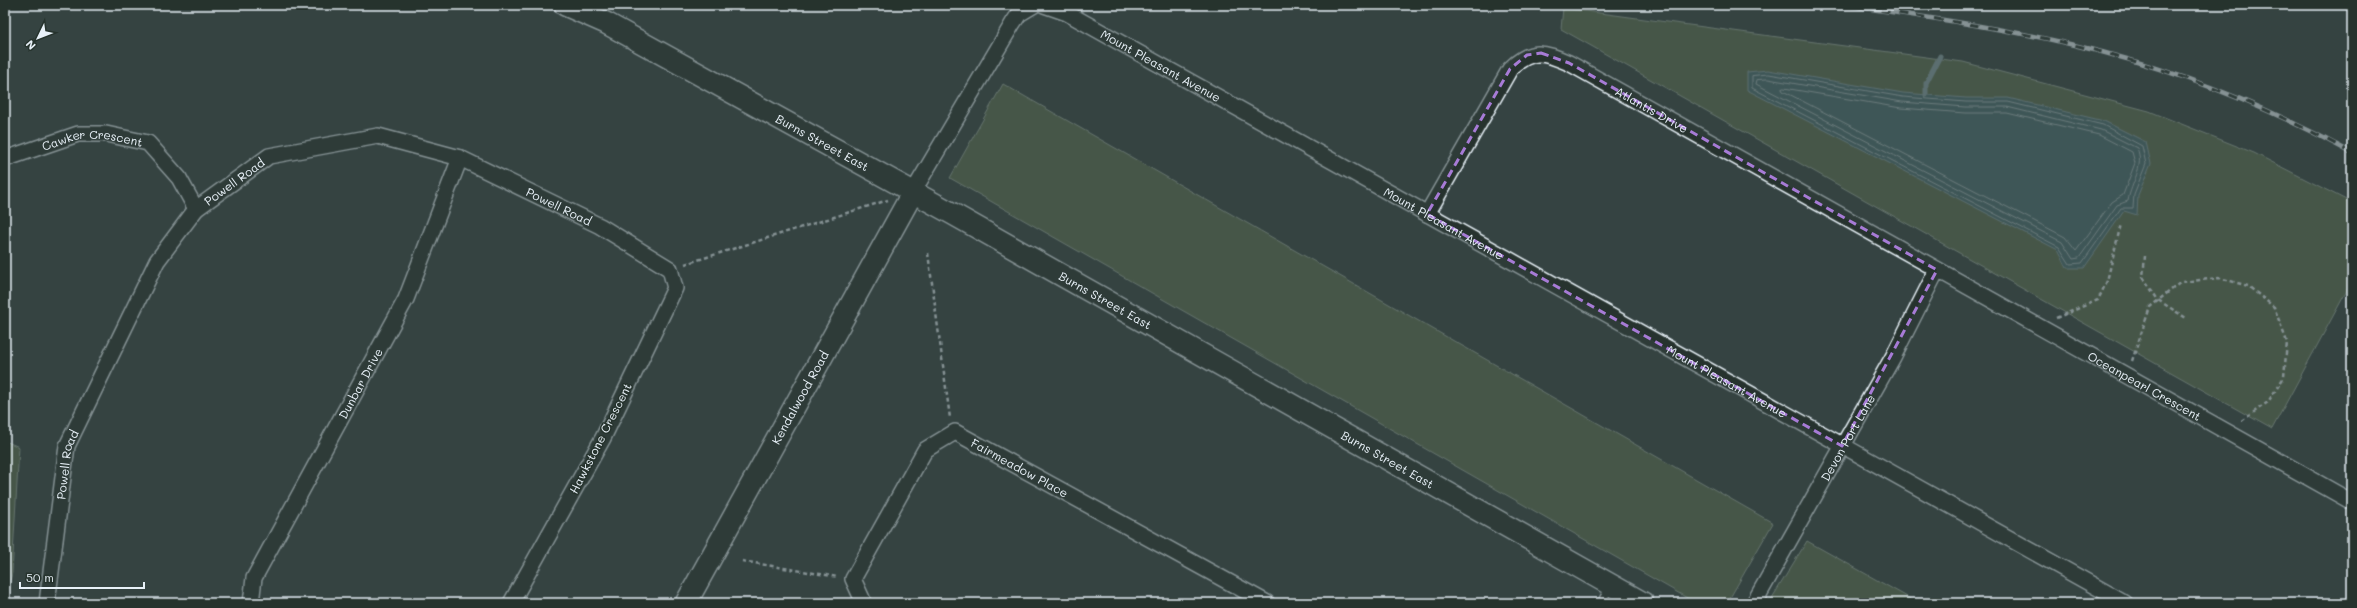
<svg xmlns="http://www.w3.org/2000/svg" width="2357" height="608" viewBox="0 0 2357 608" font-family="Mali,sans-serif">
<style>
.green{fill:#5c6e51;stroke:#a2b0a4}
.water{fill:#4c6e72;stroke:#8aa2a8}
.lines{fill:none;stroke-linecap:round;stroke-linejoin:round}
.shore{stroke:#aabdc2;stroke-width:1}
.stream{stroke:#8aa2a8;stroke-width:5}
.lane-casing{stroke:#e8f1f8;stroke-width:10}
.street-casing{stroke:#e8f1f8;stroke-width:18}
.secondary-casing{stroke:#e8f1f8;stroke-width:24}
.path{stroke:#e8f1f8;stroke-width:2.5;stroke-dasharray:4 3;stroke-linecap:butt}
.lane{stroke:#26332d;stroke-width:7}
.street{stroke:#26332d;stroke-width:15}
.secondary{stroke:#26332d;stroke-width:21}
.rail-casing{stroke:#e8f1f8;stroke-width:4.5}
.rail{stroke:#26332d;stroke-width:3;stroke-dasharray:9;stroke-linecap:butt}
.marked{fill:none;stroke:#a77bd6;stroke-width:3;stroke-dasharray:8 5;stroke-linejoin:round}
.labels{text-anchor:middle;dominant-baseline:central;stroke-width:3;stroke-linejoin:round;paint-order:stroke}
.street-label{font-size:12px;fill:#e8f1f8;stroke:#26332d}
</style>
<rect width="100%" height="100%" fill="#354342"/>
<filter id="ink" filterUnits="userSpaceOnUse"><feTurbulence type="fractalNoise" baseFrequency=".025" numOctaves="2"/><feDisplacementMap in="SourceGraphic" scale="8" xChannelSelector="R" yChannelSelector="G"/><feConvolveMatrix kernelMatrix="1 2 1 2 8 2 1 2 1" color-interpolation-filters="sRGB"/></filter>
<g filter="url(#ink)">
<!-- green -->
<g class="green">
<path d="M1563 8 1963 62 2149 111 2254 153 2352 203V281L2272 429 1561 29Z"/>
<path d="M1003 84 1773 523 1727 603H1696L950 178Z"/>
<path d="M5 441 19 447 12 573 5 601Z"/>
<path d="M1807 541 1918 603H1769Z"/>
</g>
<!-- water -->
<path class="water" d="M1768 70 1903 93 1966 98H2008L2104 121 2146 142 2151 164 2138 195 2137 215 2124 211 2084 268H2067L2058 250 1747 90V72Z"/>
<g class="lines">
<!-- shore -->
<g class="shore">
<path d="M1769 74 1903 97 1966 102H2008L2103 125 2142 146 2146 164 2134 194 2133 208H2121L2082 263 2070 264 2059 247 1752 88V76Z"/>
<path d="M1768 79 1902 102 1965 107H2007L2101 130 2137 148C2145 167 2131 182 2128 201L2117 205 2079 258 2073 259 2062 242 1756 84 1757 80Z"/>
<path d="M1784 88 1901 108 1965 113H2007L2099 135 2132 152 2135 163 2123 195 2112 202 2076 251 2065 237 1783 91 1782 89Z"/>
</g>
<!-- stream -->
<path class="stream" d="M1926 95V83L1940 56"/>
<!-- lane casing -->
<g class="lane-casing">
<path id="lane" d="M1601 603 1610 587"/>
</g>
<!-- street casing -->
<g class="street-casing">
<g id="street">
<path id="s1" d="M1044 5 1067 13 2125 603"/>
<path id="s2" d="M5 159 78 134H106L148 143 179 178 196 209"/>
<path d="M913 192 1013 23 1019 14 1034 5"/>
<path id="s3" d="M1427 214 1510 69C1531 48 1544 52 1569 63L2352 502"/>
<path id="s4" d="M47 603 67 446 157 261 196 209 269 156 378 136 460 158 600 226 670 269 675 288 603 438 511 603"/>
<path id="s5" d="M251 603 254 578 406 299 460 158"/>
<path id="s6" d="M864 603 853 579 925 450 955 432 1267 603"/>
<path id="s7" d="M1754 603 1893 357 1937 270"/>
</g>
</g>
<!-- secondary casing -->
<g class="secondary-casing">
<g id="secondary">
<path id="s8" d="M565 5 606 23 953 214 1643 603"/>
<path id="s9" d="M686 603 913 192"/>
</g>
</g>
<!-- path -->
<g class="path">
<path d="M928 253 950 418"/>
<path d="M2145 256 2143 277 2158 300 2186 318"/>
<path d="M685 264 888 200"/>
<path d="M2056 318 2098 300 2107 281 2121 224"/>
<path d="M2132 361 2150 307 2181 282 2220 278 2248 286 2274 307 2287 342 2284 377 2268 402 2240 422"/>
<path d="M742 561 838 577"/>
</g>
<!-- lane -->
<use href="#lane" class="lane"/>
<!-- street -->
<use href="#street" class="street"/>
<!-- secondary -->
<use href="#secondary" class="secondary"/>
<!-- rail casing -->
<g class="rail-casing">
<path id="rail" d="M1845 5C1922 17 1999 27 2074 45 2171 68 2265 105 2352 153"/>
</g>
<!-- rail -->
<use href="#rail" class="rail"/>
</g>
</g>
<!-- marked area -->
<path d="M0 0H2357V608H0ZM1541 53 1569 63 1937 270 1842 446 1427 214 1510 69 1527 55Z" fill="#354342" fill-opacity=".55" fill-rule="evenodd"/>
<path class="marked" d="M1541 53 1569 63 1937 270 1842 446 1427 214 1510 69 1527 55Z"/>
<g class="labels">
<!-- street labels -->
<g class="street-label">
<text stroke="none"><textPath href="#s1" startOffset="132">Mount Pleasant Avenue</textPath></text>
<text stroke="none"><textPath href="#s3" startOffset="327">Atlantis Drive</textPath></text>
<text stroke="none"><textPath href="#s8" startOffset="292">Burns Street East</textPath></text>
<text stroke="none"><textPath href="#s2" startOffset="91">Cawker Crescent</textPath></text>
<text stroke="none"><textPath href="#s4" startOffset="476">Powell Road</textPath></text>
<text stroke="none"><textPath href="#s4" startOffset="825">Powell Road</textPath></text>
<text stroke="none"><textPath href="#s1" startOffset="456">Mount Pleasant Avenue</textPath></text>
<text stroke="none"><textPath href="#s8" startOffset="616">Burns Street East</textPath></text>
<text stroke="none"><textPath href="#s1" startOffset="780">Mount Pleasant Avenue</textPath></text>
<text stroke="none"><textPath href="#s5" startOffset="247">Dunbar Drive</textPath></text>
<text stroke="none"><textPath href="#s3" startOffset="892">Oceanpearl Crescent</textPath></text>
<text stroke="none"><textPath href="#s9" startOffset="235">Kendalwood Road</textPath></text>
<text stroke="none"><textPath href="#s7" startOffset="190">Devon Port Lane</textPath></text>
<text transform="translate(600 438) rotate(-63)">Hawkstone Crescent</text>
<text stroke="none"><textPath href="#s8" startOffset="940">Burns Street East</textPath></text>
<text stroke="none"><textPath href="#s4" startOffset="140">Powell Road</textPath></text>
<text stroke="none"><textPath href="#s6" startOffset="283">Fairmeadow Place</textPath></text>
</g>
</g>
<!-- margin -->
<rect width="2357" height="608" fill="none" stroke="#26332d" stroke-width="20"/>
<rect x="10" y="10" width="2337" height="588" fill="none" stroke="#e8f1f8" stroke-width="1.5" filter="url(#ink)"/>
<!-- north arrow -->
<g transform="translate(38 38) rotate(227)" stroke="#26332d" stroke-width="3" paint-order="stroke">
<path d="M0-3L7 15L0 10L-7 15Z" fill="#e8f1f8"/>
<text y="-6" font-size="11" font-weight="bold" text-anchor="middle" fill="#e8f1f8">N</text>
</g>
<!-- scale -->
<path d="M20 582v6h124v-6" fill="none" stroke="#e8f1f8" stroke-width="2"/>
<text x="26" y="582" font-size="12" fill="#e8f1f8" stroke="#26332d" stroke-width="3" paint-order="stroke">50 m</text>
</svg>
